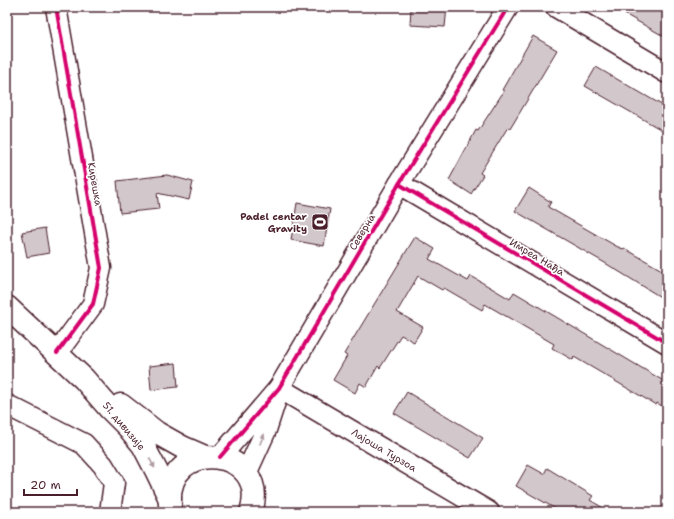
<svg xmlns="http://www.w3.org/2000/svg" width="674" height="519" viewBox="0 0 674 519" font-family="'Shantell Sans',sans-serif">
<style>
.building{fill:#d2c7cb;stroke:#4a1f2b}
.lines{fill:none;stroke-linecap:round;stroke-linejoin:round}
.minor-casing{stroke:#4a1f2b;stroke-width:23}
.tertiary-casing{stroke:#4a1f2b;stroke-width:25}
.minor{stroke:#fff;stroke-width:20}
.tertiary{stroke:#fff;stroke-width:22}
.cycleway-casing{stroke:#fff;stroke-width:6}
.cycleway{stroke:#d6006c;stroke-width:4}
.oneway{fill:#ae9aa0}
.labels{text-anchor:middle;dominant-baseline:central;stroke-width:3.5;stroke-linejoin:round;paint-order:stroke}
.street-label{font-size:10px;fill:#4a1f2b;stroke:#fff}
.poi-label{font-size:10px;font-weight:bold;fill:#4a1f2b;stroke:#fff;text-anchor:end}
</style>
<rect width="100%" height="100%" fill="#fff"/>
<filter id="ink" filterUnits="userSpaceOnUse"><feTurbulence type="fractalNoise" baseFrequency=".025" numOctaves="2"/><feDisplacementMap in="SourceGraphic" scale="8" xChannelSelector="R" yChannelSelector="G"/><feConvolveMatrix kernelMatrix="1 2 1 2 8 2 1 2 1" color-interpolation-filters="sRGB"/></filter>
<g filter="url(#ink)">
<!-- building -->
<g class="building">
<path d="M411 7H447L445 27 410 25Z"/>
<path d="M612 7H667V38Z"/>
<path d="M533 36 557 50 510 129 508 127 480 173 483 175 471 194 449 180 476 130 478 131 504 91 502 90Z"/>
<path d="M596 67 667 108V133L585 86Z"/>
<path d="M167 175 193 182 189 200 157 193 159 209 120 213 117 181Z"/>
<path d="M529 188 551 202 548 207 616 246 623 249 624 248 667 273V301L605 263 515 211Z"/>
<path d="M297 203 330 209 324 246 291 240Z"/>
<path d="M45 228 49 253 27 257 22 232Z"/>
<path d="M415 237 435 249 429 259 468 281 471 276 510 299 514 292 667 383V409L657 403 656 405 574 357 573 360 552 348 554 344 485 304 482 310 444 288 442 290 418 276 397 312 423 327 414 342 401 335 380 368 378 366 366 387 360 383 355 393 333 380 347 356 344 354Z"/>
<path d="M176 363 178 387 151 390 149 366Z"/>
<path d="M407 392 483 438 470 458 394 413Z"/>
<path d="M528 465 544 474 547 468 593 496 590 500 610 512H561L516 486Z"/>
</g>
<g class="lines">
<!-- minor casing -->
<g class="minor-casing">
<g id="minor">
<path d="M56 7 101 268 93 304 57 353"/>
<path d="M556 7 667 73"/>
<path d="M399 184 667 343"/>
<path d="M279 388 489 512"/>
<path d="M7 405 84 444 103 465 114 483 110 512"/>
<path d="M220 457 279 388 399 184 508 7"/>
<path d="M246 474 266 430 277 396"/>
</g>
</g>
<!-- tertiary casing -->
<g class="tertiary-casing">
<g id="tertiary">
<path d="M7 307 84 379 110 409 128 427 143 445 157 472 170 499"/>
<path d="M121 405 157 433 182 447 205 457"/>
<path d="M170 505C164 434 272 447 251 512"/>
</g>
</g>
<!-- minor -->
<use href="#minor" class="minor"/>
<!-- tertiary -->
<use href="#tertiary" class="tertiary"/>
<!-- cycleway casing -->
<g class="cycleway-casing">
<g id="cycleway">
<path d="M56 7 101 268 93 304 57 353"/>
<path d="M399 184 667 343"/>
<path d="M220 457 279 388 399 184 508 7"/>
</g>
</g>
<!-- cycleway -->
<use href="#cycleway" class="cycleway"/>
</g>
<!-- one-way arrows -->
<defs><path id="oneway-solid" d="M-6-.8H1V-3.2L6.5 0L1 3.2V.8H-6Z"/></defs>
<g class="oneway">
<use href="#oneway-solid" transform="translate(262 439) rotate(-68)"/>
<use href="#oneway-solid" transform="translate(152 463) rotate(61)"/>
</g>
</g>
<!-- icons -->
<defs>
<g id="stadium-square" transform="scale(0.9)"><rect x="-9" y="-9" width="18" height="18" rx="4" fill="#4a1f2b" stroke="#fff"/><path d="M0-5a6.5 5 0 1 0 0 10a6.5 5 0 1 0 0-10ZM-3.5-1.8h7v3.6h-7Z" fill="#fff"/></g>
</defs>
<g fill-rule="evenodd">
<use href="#stadium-square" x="320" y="222"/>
</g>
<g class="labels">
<!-- street labels -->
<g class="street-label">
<text transform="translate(95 184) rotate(80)">Кирешка</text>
<text transform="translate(362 232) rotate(-59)">Северна</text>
<text transform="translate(537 257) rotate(31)">Имреа Нађа</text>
<text transform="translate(124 426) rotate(50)">51. дивизије</text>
<text transform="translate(384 450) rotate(31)">Лајоша Турзоа</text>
</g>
<!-- poi labels -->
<g class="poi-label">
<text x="307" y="216">Padel centar<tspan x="307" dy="12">Gravity</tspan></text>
</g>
</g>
<!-- margin -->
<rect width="674" height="519" fill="none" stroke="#fff" stroke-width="24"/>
<rect x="12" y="12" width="650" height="495" fill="none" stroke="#4a1f2b" stroke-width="1.5" filter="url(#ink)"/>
<!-- scale -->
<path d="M24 489v6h53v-6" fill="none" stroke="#4a1f2b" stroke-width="2"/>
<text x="30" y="489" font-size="12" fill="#4a1f2b" stroke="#ffffff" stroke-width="3" paint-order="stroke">20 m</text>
</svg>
